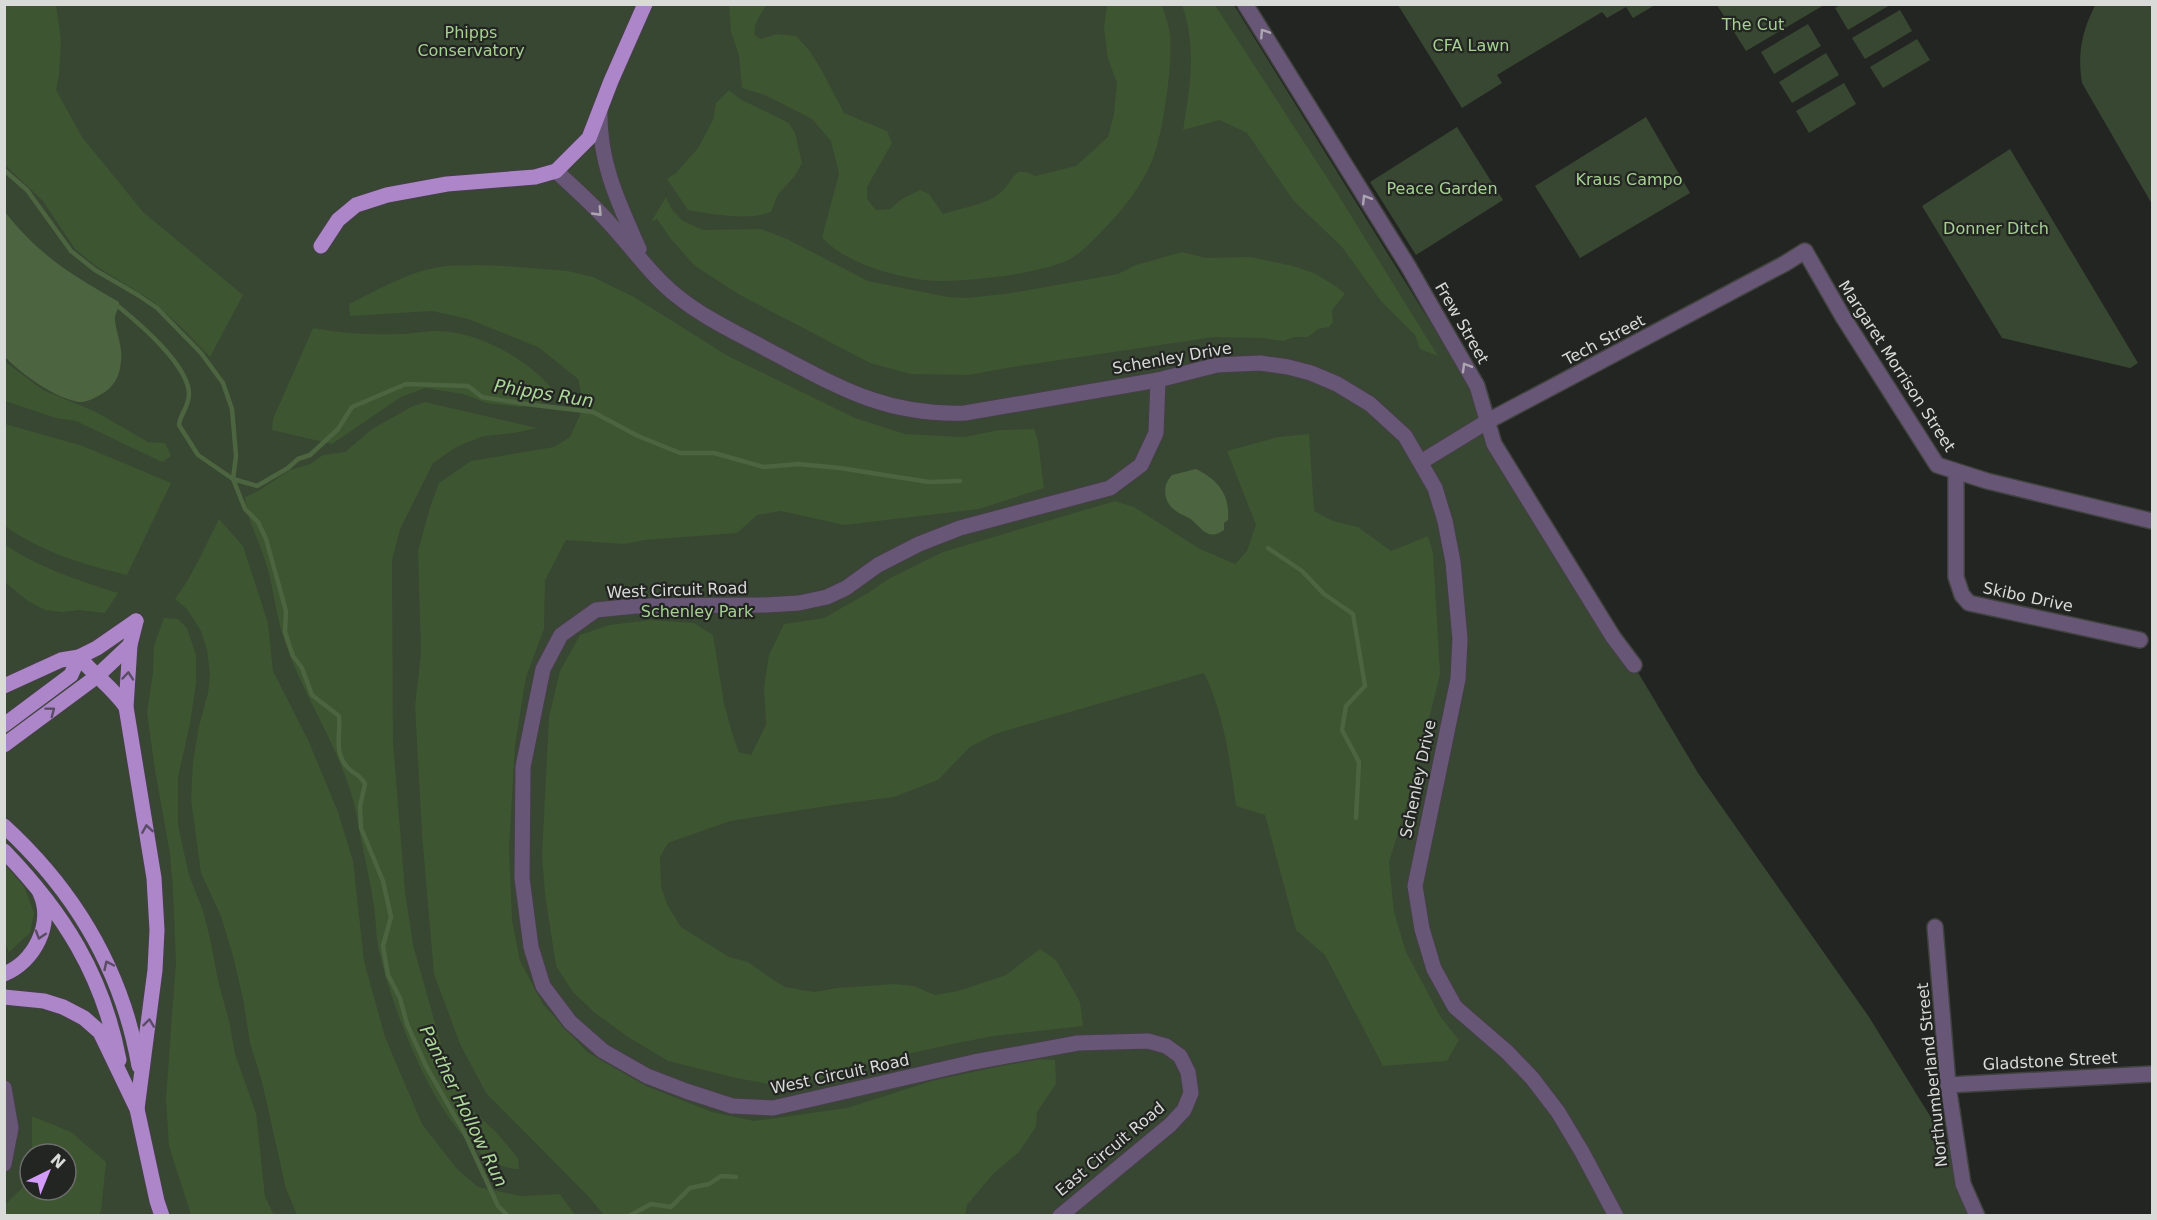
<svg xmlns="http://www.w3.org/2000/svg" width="2157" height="1220" viewBox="0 0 2157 1220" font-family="'DejaVu Sans',sans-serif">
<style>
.green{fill:#384731;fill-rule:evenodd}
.forest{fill:#3d5531}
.water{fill:#4c6440}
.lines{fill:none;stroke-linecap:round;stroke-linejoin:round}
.stream{stroke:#4c6440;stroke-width:4.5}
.minor-casing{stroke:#40423f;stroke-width:18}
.major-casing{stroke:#40423f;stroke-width:18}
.minor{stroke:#685676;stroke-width:15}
.major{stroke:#ac86c9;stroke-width:15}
.oneway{stroke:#aca6b1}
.oneway2{stroke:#5a4c65}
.labels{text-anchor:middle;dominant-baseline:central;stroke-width:4.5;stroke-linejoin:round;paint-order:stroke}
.park-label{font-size:16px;fill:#a7d193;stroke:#232522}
.street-label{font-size:16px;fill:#d9dbd9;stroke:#232522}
.water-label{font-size:18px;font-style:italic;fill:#aed89a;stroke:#232522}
</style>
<rect width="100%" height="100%" fill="#232522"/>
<!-- green -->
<g class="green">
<path d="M5 4 1234 5 1469 385 1488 421 1698 773 1869 1017 1967 1176 1982 1216H5ZM30 1154H66V1190H30Z"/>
<path d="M1842 4H1890V5L1848 30 1835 8Z"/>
<path d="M2096 4 2152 5V204L2082 83C2077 54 2082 30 2096 4Z"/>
<path d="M1398 5H1655L1633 18 1626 7 1607 18 1602 12 1497 75 1502 83 1462 108Z"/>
<path d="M1717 5H1824L1746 51Z"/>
<path d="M1900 10 1912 31 1865 59 1852 38Z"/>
<path d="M1808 24 1821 46 1774 74 1761 52Z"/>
<path d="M1917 39 1930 60 1883 88 1870 67Z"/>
<path d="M1826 53 1839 75 1792 103 1779 82Z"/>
<path d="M1844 83 1856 104 1809 133 1796 111Z"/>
<path d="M1646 117 1690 193 1580 258 1535 186Z"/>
<path d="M1457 127 1503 200 1416 255 1370 182Z"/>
<path d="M2010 149 2138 363 2130 368 2002 338 1922 206Z"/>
</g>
<!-- forest -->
<g class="forest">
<path d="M5 4 56 5 61 40 59 75 56 90 82 137 143 212 243 295 210 357 180 326 151 300 96 266 75 249 43 201 5 165Z"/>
<path d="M729 5H766C761 15 753 22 755 35L760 39 777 34 796 36 809 50 821 69 844 113 887 131 892 143 867 187V199L876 210 890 209 902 199 920 190 929 194 943 214C958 209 987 204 999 194 1007 188 1010 179 1018 172H1026L1035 176 1076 166 1108 137 1114 114 1117 83 1108 59 1104 28 1107 5H1162C1165 15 1169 25 1170 35 1173 63 1163 135 1152 161 1141 187 1122 211 1102 231 1091 242 1082 253 1068 260 1038 274 972 281 938 281 904 280 844 264 822 237L839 174 831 141 812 119 765 95 742 88 739 55 731 32Z"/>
<path d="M1182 5H1215L1337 193 1438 356 1420 349 1415 335 1381 301 1342 247 1293 200 1247 133 1220 120 1183 130C1190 88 1197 46 1182 5Z"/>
<path d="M729 90 740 99 789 123 795 133 802 163 794 177 778 194 771 212C748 221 713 214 688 210L667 179 677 172 698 148 713 120 716 103Z"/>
<path d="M666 197 672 210 683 221 703 230 761 229 787 239 868 281 948 297 968 298 1012 293 1118 274 1136 265 1182 252 1206 258 1251 257 1293 266 1314 273 1337 287 1345 294 1332 310 1333 322 1329 327 1318 329 1308 337H1294L1283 341 1263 338 1214 337 1013 367 968 375 911 374 870 363 740 295 695 266 671 239 657 219 651 222Z"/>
<path d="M475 265 505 266 568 271 593 277 634 297 728 356 855 418 905 434 964 437 999 430 1034 429 1038 441 1044 488 979 509 844 525 781 511 757 515 737 533 645 540 624 544 566 540 545 580 544 629 526 677 515 745 509 848 512 920 520 961 543 1004 587 1052 646 1086 712 1112 754 1121 847 1108 935 1080 1033 1059 1055 1060 1056 1084 1037 1112 1036 1127 1018 1153 994 1173 967 1205 965 1215H604L587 1195 486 1093 460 1044 434 974 422 834 415 706 421 654 418 551 430 507 439 483 471 461 554 447 570 437 584 406 578 379 538 347 468 319 432 311 350 316 349 304C380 289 411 270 446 266 455 265 465 266 475 265Z"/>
<path d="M313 328C343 334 374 335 404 334 415 333 426 331 436 331 476 330 528 359 552 389L542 402 520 407 487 403 463 394 425 388 401 397 332 444 272 430 273 419Z"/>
<path d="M4 361 43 390 96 412 148 442 165 443 171 456 162 462 76 421 56 418 5 401Z"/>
<path d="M425 402 537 428 514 433 484 436 456 447 433 463 400 529 392 560 393 743 405 891 413 945 448 1069 473 1111 496 1132 518 1158 519 1169C450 1169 393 1012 380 955 376 939 376 922 374 906 370 882 365 858 360 834 357 820 355 804 350 790 333 736 300 690 283 636 275 611 273 583 264 557 256 534 248 522 245 497L258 491 290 470 310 464 323 455 345 452 372 429 413 406Z"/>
<path d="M5 424 83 446 171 483 127 575C84 565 41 552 5 526Z"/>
<path d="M1309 434 1314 511 1333 521 1358 527 1391 551 1428 536 1433 553 1440 674 1415 777 1389 862 1394 912 1406 952 1440 1016 1459 1040 1447 1061 1383 1066 1325 955 1296 930 1265 815 1236 806C1230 760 1224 714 1204 673L995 734 970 747 938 780 894 797 847 803 730 821 668 843 660 857 661 887 668 906 681 927 729 957 748 962 766 975 785 987 814 992 837 988 894 984 914 986 935 995 958 991 1006 975 1040 949 1056 960 1080 1002 1083 1026 993 1036 953 1044 903 1055 830 1076 803 1082 775 1085 736 1078 668 1061 628 1037 595 1013 573 992 556 966 545 894 542 856 549 717 560 671 580 635 609 625 651 620 694 623 713 635 724 703 732 733 739 752 751 755 766 725 764 687 769 655 784 624 824 618 868 593 890 578 943 552 1115 501 1134 507 1200 549 1235 564 1247 551 1256 525 1227 451 1278 437Z"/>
<path d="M219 519 243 546 268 623 273 671 309 742 338 812 353 861 364 961 385 1037 422 1124 457 1169 478 1187 521 1196 560 1194 575 1215H297L286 1189 262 1082 250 1043 243 999 233 956 221 916 201 873 191 800 193 762 199 726 208 693 210 674 207 650 201 631 187 609 175 599C193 575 205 546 219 519Z"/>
<path d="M4 544C39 568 78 580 118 593L105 613 79 610 62 612 45 610 28 601 5 582Z"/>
<path d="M164 618 178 619 187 628 196 655V683L190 724 178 777V825L189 875 203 911 210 938 218 980 230 1025 235 1054 256 1113 265 1197 274 1215H191L169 1146 166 1098 176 962 173 891 170 854 155 770 147 713 153 673 154 646Z"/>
<path d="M4 864 22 881 34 913 30 933 9 952 5 944Z"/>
<path d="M32 1116 71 1132 106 1162 101 1211 98 1215H5V1205L21 1189 30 1167V1190H66V1154H32Z"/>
</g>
<!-- water -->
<g class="water">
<path d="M4 211C40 256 70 274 119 302 120 309 114 313 115 320 116 333 123 347 121 361 120 374 116 384 105 392 98 396 87 403 79 402 54 398 22 374 5 357Z"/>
<path d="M1196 469C1218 480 1230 494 1228 520L1224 523V530C1209 541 1203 530 1193 521 1189 517 1181 515 1176 511 1164 503 1161 486 1172 475Z"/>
</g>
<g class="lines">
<!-- stream -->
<g class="stream">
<path d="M4 170 27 190 71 251 95 270 138 295 157 308 201 353 223 383 232 409 236 456 233 479 245 509 258 522 266 539 286 611 285 632 293 656 302 668 312 695 339 716C341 735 333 752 348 768 355 775 360 774 365 784L360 806 361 828 383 881 391 917 383 946 388 975 400 998 407 1024 426 1066 465 1134 498 1206 508 1216"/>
<path d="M119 307C140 324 189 366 189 394 189 407 180 414 179 425L198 455 233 479 257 486 288 468 298 459 310 455 338 429 352 407 406 384 468 386 482 397 526 404 593 412 638 436 680 453H714L764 467 798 464 840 468 929 482 960 481"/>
<path d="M1268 548 1302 571 1324 594 1353 614 1365 686 1346 706 1342 730 1359 762 1356 818"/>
<path d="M629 1216 651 1204 671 1207 690 1188 709 1184 721 1176 736 1177"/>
</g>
<!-- minor casing -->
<g class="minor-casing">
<g id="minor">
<path d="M1245 4 1408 266 1477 386 1494 444 1613 637 1634 665"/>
<path d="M600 112C599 163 619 204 639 249"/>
<path d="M556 171C575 189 595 206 612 226 633 249 652 276 677 296 704 318 737 333 768 350 837 386 884 416 965 413L1158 380 1217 365 1260 363 1288 367 1311 373 1337 384 1370 404 1405 436 1435 488 1445 521 1453 562 1460 639 1458 679 1415 886 1422 929 1434 969 1455 1007 1507 1052 1532 1078 1558 1112 1582 1152 1616 1216"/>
<path d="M1421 462 1488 421 1784 264 1805 251 1843 317 1937 465 1987 481 2152 521"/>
<path d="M1956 472V577L1962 595 1969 603 2140 640"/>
<path d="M1935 927 1948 1085 1963 1184 1977 1216"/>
<path d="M1948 1085 2152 1074"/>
<path d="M4 1088 11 1128 4 1164"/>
<path d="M1060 1216 1170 1125 1184 1110 1191 1093 1188 1072 1180 1056 1166 1046 1148 1041 1078 1043 974 1062 773 1108 732 1106 686 1091 647 1076 603 1051 570 1022 543 986 531 947 522 878 523 767 543 669 561 635 596 610 636 606 766 605 799 603 827 597 846 588 878 565 919 544 960 528 1110 488 1141 465 1156 433 1158 380"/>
</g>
</g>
<!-- major casing -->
<g class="major-casing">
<g id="major">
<path d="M321 246 338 220 356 205 387 195 447 184 535 177 556 171 589 138 611 81 645 4"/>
<path d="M136 621 130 645 126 707 154 878 157 930 155 970 137 1109"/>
<path d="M79 657C94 675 113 688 126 707"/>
<path d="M4 686 61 660 79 657 97 648 136 621"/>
<path d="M4 725 71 675 79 657"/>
<path d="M4 745 96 677 130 645"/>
<path d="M4 826C76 892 122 970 139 1066"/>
<path d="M4 851C63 912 103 975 119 1060"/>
<path d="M4 974C34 962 54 924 40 893"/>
<path d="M4 997 44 1001 63 1007 84 1018 100 1032 137 1109 157 1201 162 1216"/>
</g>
</g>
<!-- minor -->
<use href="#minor" class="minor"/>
<!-- major -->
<use href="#major" class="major"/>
</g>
<!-- one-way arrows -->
<defs><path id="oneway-chevron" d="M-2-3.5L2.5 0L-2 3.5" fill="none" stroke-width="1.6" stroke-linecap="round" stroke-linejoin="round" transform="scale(1.5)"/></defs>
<g class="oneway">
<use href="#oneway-chevron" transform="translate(1264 33) rotate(-123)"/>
<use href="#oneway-chevron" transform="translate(1366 199) rotate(-122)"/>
<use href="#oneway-chevron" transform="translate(598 212) rotate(46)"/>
<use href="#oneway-chevron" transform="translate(1466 367) rotate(-120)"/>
</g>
<g class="oneway2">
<use href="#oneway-chevron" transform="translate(128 676) rotate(-85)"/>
<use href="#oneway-chevron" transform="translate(51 711) rotate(-37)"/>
<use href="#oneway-chevron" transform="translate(147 829) rotate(-99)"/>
<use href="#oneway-chevron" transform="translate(40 935) rotate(107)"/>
<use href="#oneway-chevron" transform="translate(108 965) rotate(-115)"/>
<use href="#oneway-chevron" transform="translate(149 1023) rotate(-83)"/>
</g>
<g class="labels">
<!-- park labels -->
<g class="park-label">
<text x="1753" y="24">The Cut</text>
<text x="471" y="32">Phipps<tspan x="471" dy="18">Conservatory</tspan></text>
<text x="1471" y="45">CFA Lawn</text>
<text x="1629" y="179">Kraus Campo</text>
<text x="1442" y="188">Peace Garden</text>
<text x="1996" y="228">Donner Ditch</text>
<text x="697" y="611">Schenley Park</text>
</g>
<!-- street labels -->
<g class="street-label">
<text transform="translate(1462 323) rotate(60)">Frew Street</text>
<text transform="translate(1604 340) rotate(-28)">Tech Street</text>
<text transform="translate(1172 358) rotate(-10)">Schenley Drive</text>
<text transform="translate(1897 366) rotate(57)">Margaret Morrison Street</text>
<text transform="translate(677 590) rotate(-2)">West Circuit Road</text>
<text transform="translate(2028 597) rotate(12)">Skibo Drive</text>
<text transform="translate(1418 779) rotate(-78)">Schenley Drive</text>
<text transform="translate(2050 1061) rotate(-3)">Gladstone Street</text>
<text transform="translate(840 1074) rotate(-12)">West Circuit Road</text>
<text transform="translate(1932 1075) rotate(-96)">Northumberland Street</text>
<text transform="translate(1110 1149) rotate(-40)">East Circuit Road</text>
</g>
<!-- water labels -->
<g class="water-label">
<text transform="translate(544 393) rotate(9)">Phipps Run</text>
<text transform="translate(464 1106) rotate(64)">Panther Hollow Run</text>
</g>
</g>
<!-- border -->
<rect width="2157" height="1220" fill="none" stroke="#d9dbd9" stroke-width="12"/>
<!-- north arrow -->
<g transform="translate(48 1172) rotate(43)"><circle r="28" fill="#232522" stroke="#6c6e6b" stroke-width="1.5"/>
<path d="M0-4.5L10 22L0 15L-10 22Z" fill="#d39cfc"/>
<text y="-9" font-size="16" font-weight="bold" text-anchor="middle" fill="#d9dbd9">N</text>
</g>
</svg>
